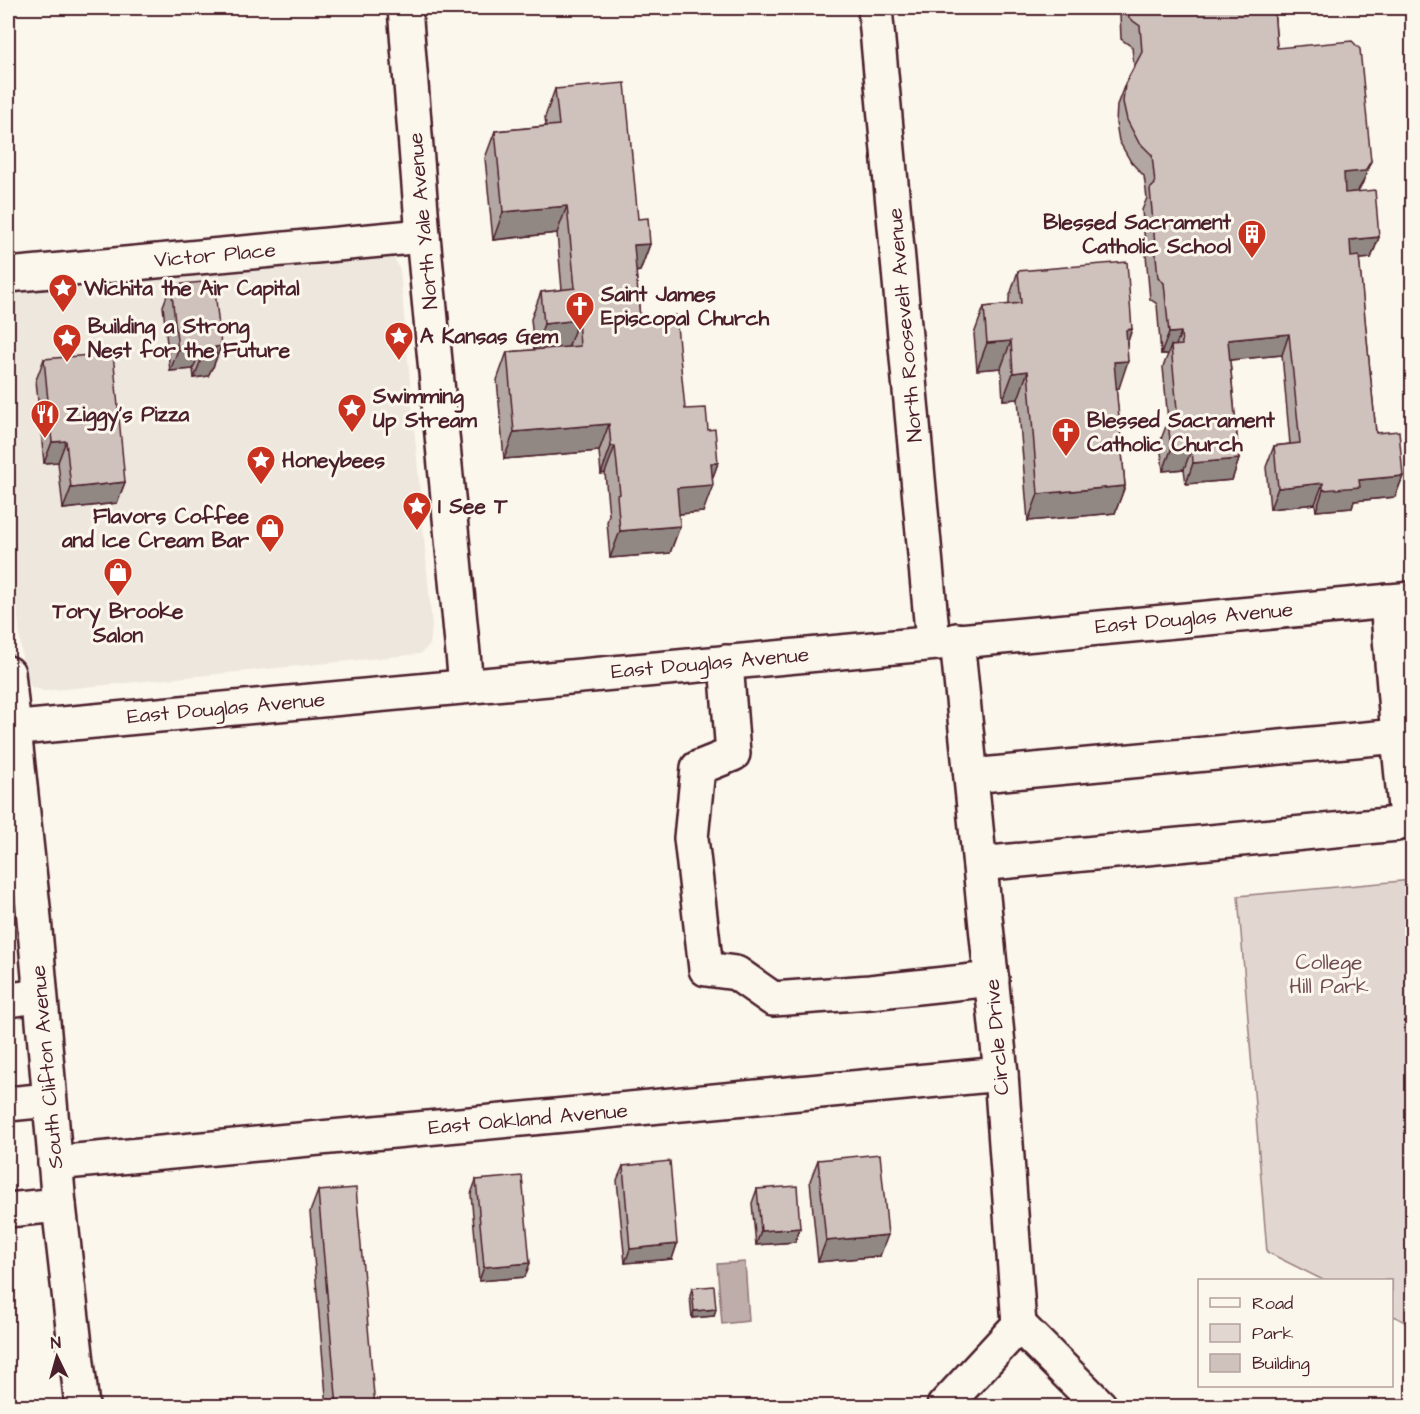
<svg xmlns="http://www.w3.org/2000/svg" width="1420" height="1414" viewBox="0 0 1420 1414" font-family="'Architects Daughter',sans-serif">
<style>
.built{fill:#eee7de}
.green{fill:#e2d7d0;stroke:#967b7e;stroke-width:1.5}
.water{fill:#bfadaa;stroke:#907477;stroke-width:1.5}
.lines{fill:none;stroke-linecap:round;stroke-linejoin:round}
.minor-casing{stroke:#4a1f2b;stroke-width:38}
.major-casing{stroke:#4a1f2b;stroke-width:38}
.minor{stroke:#fbf7ec;stroke-width:33}
.major{stroke:#fbf7ec;stroke-width:33}
.wall{fill:#b2a7a2;stroke:#4a1f2b;stroke-width:1.5}
.shaded-wall{fill:#918884;stroke:#4a1f2b;stroke-width:1.5}
.building{fill:#cfc2bc;stroke:#4a1f2b;stroke-width:1.5}
.labels{text-anchor:middle;dominant-baseline:central;stroke-width:6;stroke-linejoin:round;paint-order:stroke}
.street-label{font-size:21px;fill:#4a1f2b;stroke:#fbf7ec}
.poi-label{font-size:21px;font-weight:bold;fill:#4a1f2b;stroke:#fbf7ec;text-anchor:start}
.park-label{font-size:21px;fill:#704d54;stroke:#fbf7ec}
</style>
<rect width="100%" height="100%" fill="#fbf7ec"/>
<filter id="ink" filterUnits="userSpaceOnUse"><feTurbulence type="fractalNoise" baseFrequency=".0167" numOctaves="2"/><feDisplacementMap in="SourceGraphic" scale="12" xChannelSelector="R" yChannelSelector="G"/><feConvolveMatrix kernelMatrix="1 2 1 2 8 2 1 2 1" color-interpolation-filters="sRGB"/></filter>
<g filter="url(#ink)">
<!-- built -->
<g class="built">
<path d="M383 250 395 259 400 270 432 626 430 645 420 654 44 691 31 687 23 670 8 507V288Z"/>
<path d="M8 891 16 1009 8 1010Z"/>
</g>
<!-- green -->
<path class="green" d="M1412 880V1326L1392 1315V1280H1323L1267 1252 1238 896Z"/>
<!-- water -->
<path class="water" d="M745 1262 749 1321 722 1324 717 1264Z"/>
<g class="lines">
<!-- minor casing -->
<g class="minor-casing">
<g id="minor">
<path d="M405 8 423 236 466 685"/>
<path d="M875 8 933 642"/>
<path d="M8 275 423 236"/>
<path d="M1387 601 1398 736"/>
<path d="M726 662 733 754 698 768 691 838 706 969 736 973 773 999 870 992 992 979"/>
<path d="M8 673 33 907 59 1205 82 1406"/>
<path d="M971 776 1398 736 1406 818 1397 824 980 864"/>
<path d="M8 1000 40 996"/>
<path d="M8 1104 49 1100"/>
<path d="M55 1163 1001 1074"/>
<path d="M8 1210 59 1205"/>
<path d="M1019 1325 1100 1406"/>
<path d="M944 1406 1019 1325 1001 1074 957 640"/>
</g>
</g>
<!-- major casing -->
<g class="major-casing">
<path id="major" d="M8 729 1412 599"/>
</g>
<!-- minor -->
<use href="#minor" class="minor"/>
<!-- major -->
<use href="#major" class="major"/>
</g>
<!-- wall -->
<g class="wall">
<path d="M1122 8H1274L1277 48 1363 182 1358 192 1379 237 1371 258 1359 259 1376 433 1403 476 1395 497 1354 501 1352 508 1316 511 1315 504 1270 509 1266 467 1274 446 1290 444 1282 355 1230 360 1239 459 1232 480 1186 484 1184 469 1163 471 1160 442 1168 421 1163 367 1168 354H1161L1157 304 1150 299 1142 210 1147 198 1144 176 1131 162 1119 141 1116 123 1117 105 1125 84 1134 67 1132 47 1121 39 1120 14Z"/>
<path d="M555 89 638 219 650 244 640 271 636 272 640 319 685 409 708 430 718 463 712 479 703 512 679 514 680 526 670 553 610 558 607 522 609 515 605 473 601 474 599 451 504 459 497 380 507 352 534 350 531 319 541 292 562 290 557 233 493 240 485 158 495 131 546 126 545 117Z"/>
<path d="M1018 271 1132 329 1127 344 1119 388 1116 389 1125 486 1115 513 1028 521 1018 399 1003 400 1001 368 977 370 974 334 984 307 1009 305V298Z"/>
<path d="M171 285 221 346 213 367 212 368 208 376 194 378 193 369 170 371 163 306Z"/>
<path d="M44 359 125 482 117 503 63 509 58 462 44 463 36 380Z"/>
<path d="M818 1160 880 1256 818 1262 810 1181Z"/>
<path d="M623 1166 677 1244 672 1259 625 1263 617 1180Z"/>
<path d="M476 1180 525 1277 479 1281 471 1194Z"/>
<path d="M757 1189 800 1228 795 1242 756 1245 752 1203Z"/>
<path d="M318 1191 375 1407H327L310 1212Z"/>
<path d="M692 1288 714 1316 692 1318 690 1296Z"/>
</g>
<!-- shaded-wall -->
<g class="shaded-wall">
<path d="M1371 161 1363 182 1357 192 1336 194 1344 173Z"/>
<path d="M567 206 557 233 493 240 503 212Z"/>
<path d="M1379 237 1371 258 1342 261 1350 240Z"/>
<path d="M650 244 640 271 624 273 634 245Z"/>
<path d="M578 320 568 348 534 351 544 324Z"/>
<path d="M1132 329 1123 356 1126 330Z"/>
<path d="M1181 332 1173 353 1171 346 1168 354H1161L1169 333Z"/>
<path d="M1289 334 1282 355 1220 361 1228 340Z"/>
<path d="M1011 341 1001 368 977 370 987 343Z"/>
<path d="M221 346 213 367 212 368 208 376 194 378 202 357 215 347Z"/>
<path d="M201 348 193 369 170 371 178 350Z"/>
<path d="M1128 361 1119 388 1104 390 1114 362Z"/>
<path d="M1028 371 1018 399 1003 400 1013 373Z"/>
<path d="M609 424 599 451 504 459 514 432Z"/>
<path d="M66 441 58 462 44 463 52 442Z"/>
<path d="M611 446H615L605 473 601 474Z"/>
<path d="M1192 448 1184 469 1163 471 1171 450Z"/>
<path d="M1239 459 1232 480 1186 484 1193 463Z"/>
<path d="M711 463H718L710 485H713L703 512 667 515 677 488Z"/>
<path d="M1403 476 1395 497 1354 501 1352 508 1316 511 1323 490 1359 480Z"/>
<path d="M125 482 117 503 63 509 71 488Z"/>
<path d="M1323 483 1315 504 1270 509 1278 488Z"/>
<path d="M1125 486 1115 513 1028 521 1038 494Z"/>
<path d="M680 526 670 553 610 558 620 531Z"/>
<path d="M800 1228 795 1242 756 1245 761 1231Z"/>
<path d="M888 1235 880 1256 818 1262 826 1241Z"/>
<path d="M677 1244 672 1259 625 1263 630 1249Z"/>
<path d="M530 1263 525 1277 479 1281 484 1267Z"/>
<path d="M716 1309 714 1316 692 1318 694 1311Z"/>
</g>
<!-- building -->
<g class="building">
<path d="M1128 8H1274L1277 48 1352 41 1360 49 1371 161 1365 171 1344 173 1345 193 1375 190 1379 237 1350 240 1351 257 1359 256 1376 433 1399 431 1403 476 1359 480 1360 487 1323 490V483L1278 488 1274 446 1300 443 1289 334 1228 340 1239 459 1193 463 1192 448 1171 450 1168 421 1178 420 1171 346 1182 345 1181 332 1169 333 1164 283 1158 278 1150 189 1155 184 1152 155 1138 141 1127 120 1123 102 1125 84 1142 52 1140 26 1129 18Z"/>
<path d="M625 83 638 219 648 218 650 244 634 245 640 319 676 315 685 409 706 408 708 430 715 429 718 463H711L713 485 677 488 680 526 620 531 617 495 620 494 615 446H611L609 424 514 432 507 352 580 346 578 320 544 324 541 292 575 288 567 206 503 212 495 131 559 125 555 89Z"/>
<path d="M1127 262 1132 329 1126 330 1128 361 1114 362 1125 486 1038 494 1028 371 1013 373 1011 341 987 343 984 307 1021 303 1018 271Z"/>
<path d="M214 281 221 346 215 347 216 355 202 357 201 348 178 350 171 285Z"/>
<path d="M113 353 125 482 71 488 66 441 52 442 44 359Z"/>
<path d="M880 1154 888 1235 826 1241 818 1160Z"/>
<path d="M670 1161 677 1244 630 1249 623 1166Z"/>
<path d="M522 1176 530 1263 484 1267 476 1180Z"/>
<path d="M797 1186 800 1228 761 1231 757 1189Z"/>
<path d="M356 1188 375 1407H337L318 1191Z"/>
<path d="M714 1286 716 1309 694 1311 692 1288Z"/>
</g>
</g>
<!-- icons -->
<defs>
<g id="building-pin" transform="scale(1.5)"><path d="M0 17L-7.5 6A9.5 9.5 0 1 1 7.5 6Z" fill="#c8321e" stroke="#fbf7ec"/><path d="M-4-6H4V6H1V3H-1V6H-4ZM-2.5-4.3h1.7v1.8h-1.7ZM.8-4.3h1.7v1.8H.8ZM-2.5-1h1.7V.8h-1.7ZM.8-1h1.7V.8H.8Z" fill="#fff"/></g>
<g id="sight-pin" transform="scale(1.5)"><path d="M0 17L-7.5 6A9.5 9.5 0 1 1 7.5 6Z" fill="#c8321e" stroke="#fbf7ec"/><path d="M0-6L1.8-2.2L6-1.7L2.9 1.2L3.7 5.4L0 3.3L-3.7 5.4L-2.9 1.2L-6-1.7L-1.8-2.2Z" fill="#fff"/></g>
<g id="church-pin" transform="scale(1.5)"><path d="M0 17L-7.5 6A9.5 9.5 0 1 1 7.5 6Z" fill="#c8321e" stroke="#fbf7ec"/><path d="M-1.2-6h2.4v3.5h3.3v2.4h-3.3V6h-2.4V-.1h-3.3v-2.4h3.3Z" fill="#fff"/></g>
<g id="restaurant-pin" transform="scale(1.5)"><path d="M0 17L-7.5 6A9.5 9.5 0 1 1 7.5 6Z" fill="#c8321e" stroke="#fbf7ec"/><path d="M-5-6h1v4h1v-4h1v4h1v-4h1v5L-1.5 .5V6h-2V.5L-5-1ZM5-6V6H3V1.5H1.5Q1.5-4 5-6Z" fill="#fff"/></g>
<g id="shop-pin" transform="scale(1.5)"><path d="M0 17L-7.5 6A9.5 9.5 0 1 1 7.5 6Z" fill="#c8321e" stroke="#fbf7ec"/><path d="M-5-2.5h2.3a2.7 3.5 0 0 1 5.4 0H5L5.5 6h-11ZM-1.5-2.5h3a1.5 2.3 0 0 0-3 0Z" fill="#fff"/></g>
</defs>
<g fill-rule="evenodd">
<use href="#building-pin" x="1252" y="234"/>
<use href="#sight-pin" x="63" y="288"/>
<use href="#church-pin" x="580" y="306"/>
<use href="#sight-pin" x="399" y="336"/>
<use href="#sight-pin" x="67" y="338"/>
<use href="#sight-pin" x="352" y="408"/>
<use href="#restaurant-pin" x="45" y="414"/>
<use href="#church-pin" x="1066" y="432"/>
<use href="#sight-pin" x="261" y="460"/>
<use href="#sight-pin" x="417" y="506"/>
<use href="#shop-pin" x="270" y="528"/>
<use href="#shop-pin" x="118" y="572"/>
</g>
<g class="labels">
<!-- street labels -->
<g class="street-label">
<text transform="translate(423 221) rotate(-95)">North Yale Avenue</text>
<text transform="translate(215 255) rotate(-5)">Victor Place</text>
<text transform="translate(905 325) rotate(-95)">North Roosevelt Avenue</text>
<text transform="translate(1194 618) rotate(-5)">East Douglas Avenue</text>
<text transform="translate(710 663) rotate(-5)">East Douglas Avenue</text>
<text transform="translate(226 708) rotate(-5)">East Douglas Avenue</text>
<text transform="translate(997 1037) rotate(-95)">Circle Drive</text>
<text transform="translate(47 1067) rotate(-95)">South Clifton Avenue</text>
<text transform="translate(528 1119) rotate(-5)">East Oakland Avenue</text>
</g>
<!-- poi labels -->
<g class="poi-label">
<text x="1231" y="222" text-anchor="end">Blessed Sacrament<tspan x="1231" dy="24">Catholic School</tspan></text>
<text x="84" y="288">Wichita the Air Capital</text>
<text x="601" y="294">Saint James<tspan x="601" dy="24">Episcopal Church</tspan></text>
<text x="88" y="326">Building a Strong<tspan x="88" dy="24">Nest for the Future</tspan></text>
<text x="420" y="336">A Kansas Gem</text>
<text x="373" y="396">Swimming<tspan x="373" dy="24">Up Stream</tspan></text>
<text x="66" y="414">Ziggy's Pizza</text>
<text x="1087" y="420">Blessed Sacrament<tspan x="1087" dy="24">Catholic Church</tspan></text>
<text x="282" y="460">Honeybees</text>
<text x="438" y="506">I See T</text>
<text x="249" y="516" text-anchor="end">Flavors Coffee<tspan x="249" dy="24">and Ice Cream Bar</tspan></text>
<text x="118" y="611" text-anchor="middle">Tory Brooke<tspan x="118" dy="24">Salon</tspan></text>
</g>
<!-- park labels -->
<g class="park-label">
<text x="1329" y="962">College<tspan x="1329" dy="24">Hill Park</tspan></text>
</g>
</g>
<!-- margin -->
<rect width="1420" height="1414" fill="none" stroke="#fbf7ec" stroke-width="30"/>
<rect x="15" y="15" width="1390" height="1384" fill="none" stroke="#4a1f2b" stroke-width="2" filter="url(#ink)"/>
<!-- legend -->
<rect x="1198" y="1279" width="195" height="108" fill="#fbf7ec" stroke="#b4a19f" stroke-width="1.5"/>
<rect x="1210" y="1298" width="30" height="9" fill="#fbf7ec" stroke="#b4a19f" stroke-width="1.5"/>
<text x="1252" y="1309" font-size="18" fill="#4a1f2b">Road</text>
<rect x="1210" y="1324" width="30" height="18" fill="#e2d7d0" stroke="#b4a19f" stroke-width="1.5"/>
<text x="1252" y="1339" font-size="18" fill="#4a1f2b">Park</text>
<rect x="1210" y="1354" width="30" height="18" fill="#cfc2bc" stroke="#b4a19f" stroke-width="1.5"/>
<text x="1252" y="1369" font-size="18" fill="#4a1f2b">Building</text>
<!-- north arrow -->
<g transform="translate(57 1357) rotate(355)" stroke="#fbf7ec" stroke-width="4.5" paint-order="stroke">
<path d="M0-4.5L10 22L0 15L-10 22Z" fill="#4a1f2b"/>
<text y="-9" font-size="16" font-weight="bold" text-anchor="middle" fill="#4a1f2b">N</text>
</g>
</svg>
